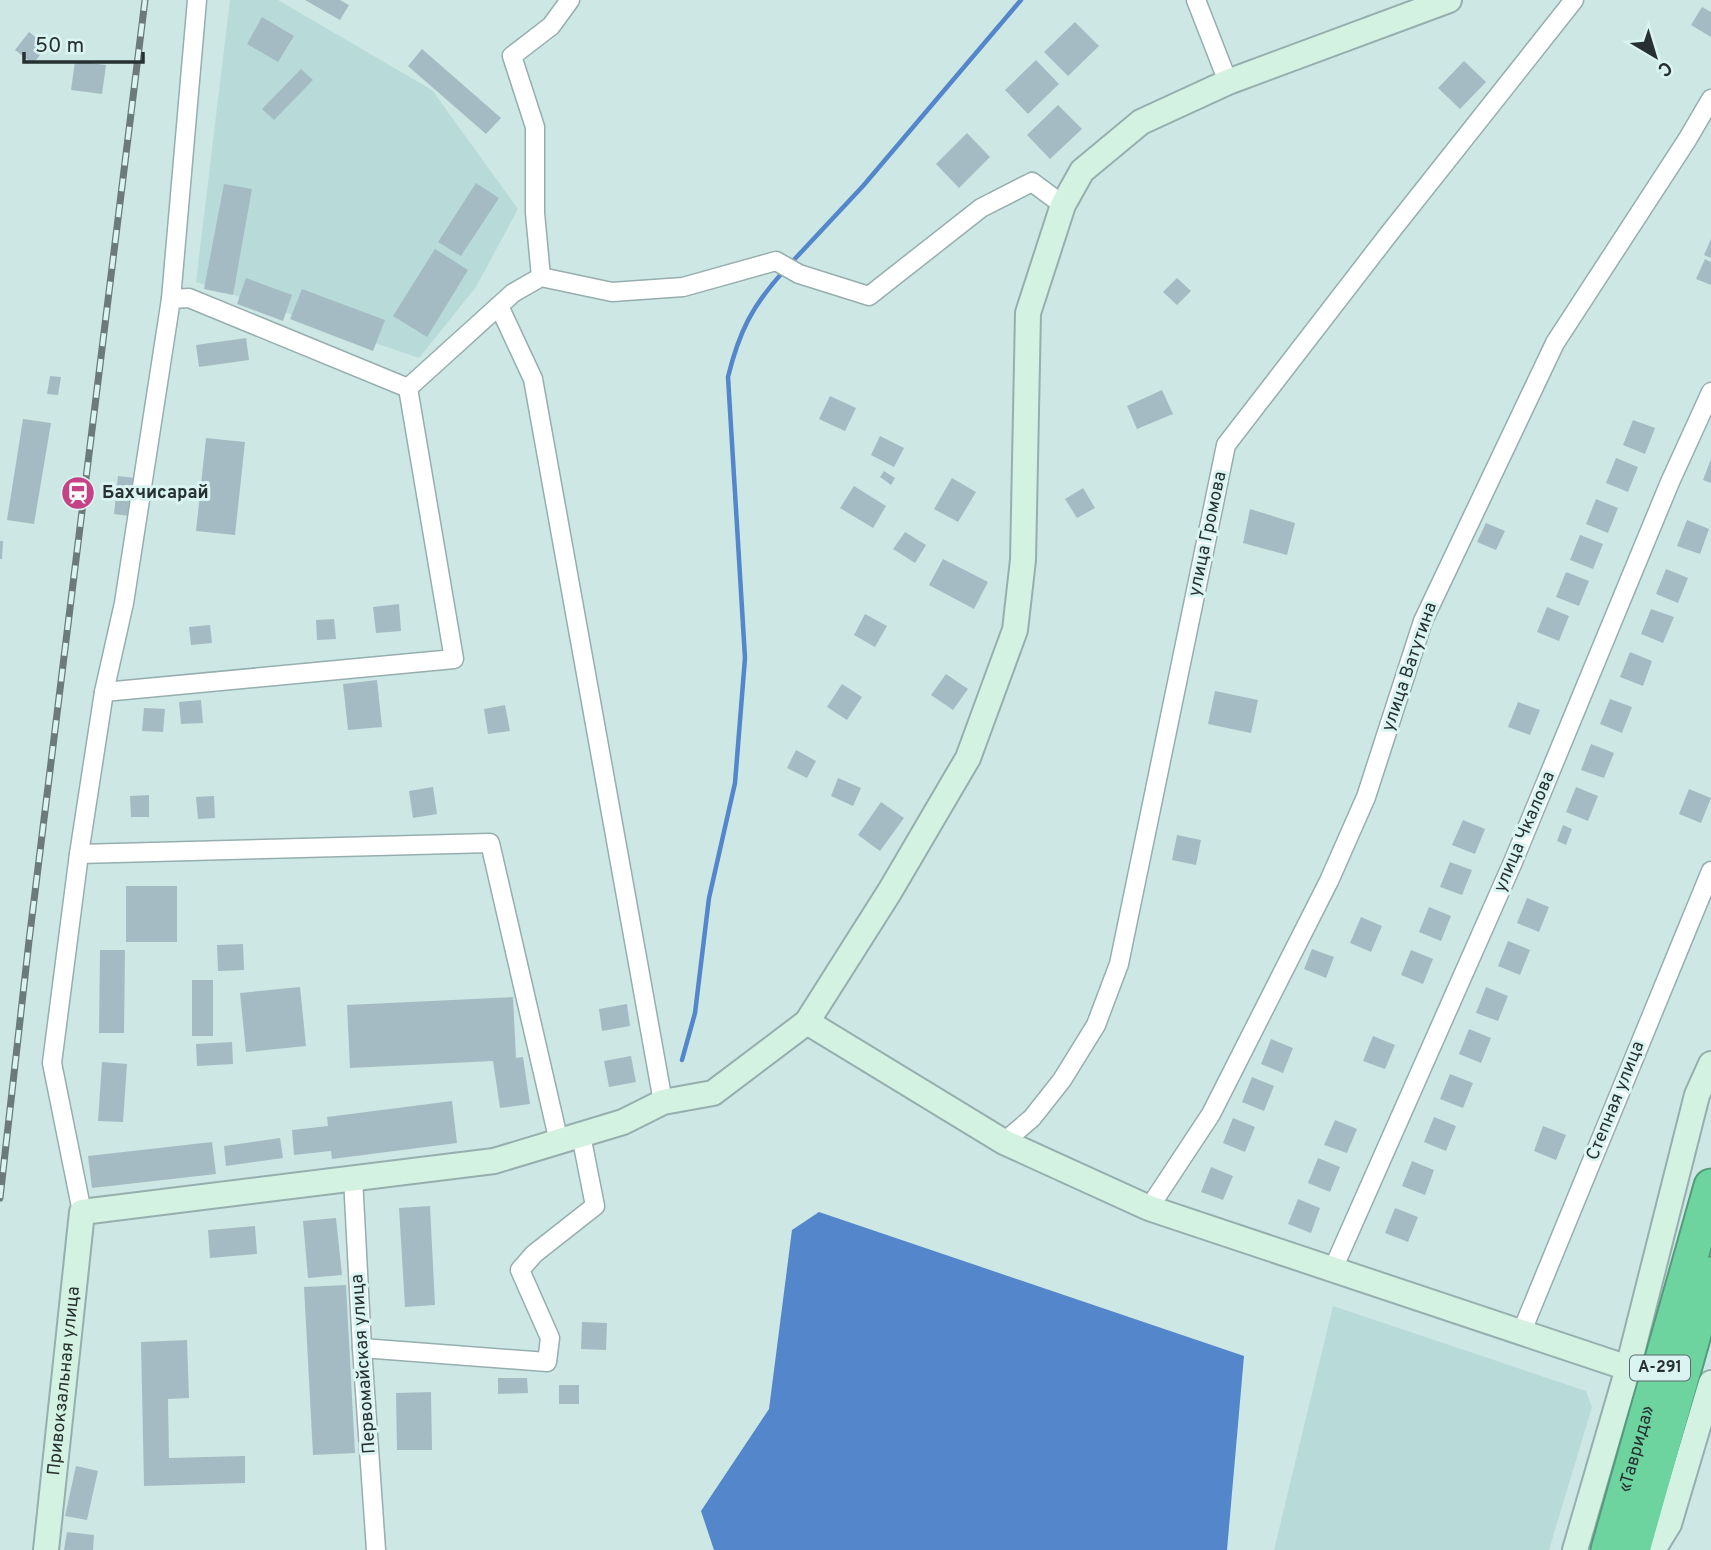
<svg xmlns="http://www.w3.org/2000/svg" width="1711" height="1550" viewBox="0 0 1711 1550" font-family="Overpass,sans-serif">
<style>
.built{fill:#b8dbd9}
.water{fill:#5386ca}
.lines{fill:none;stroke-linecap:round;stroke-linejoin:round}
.stream{stroke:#5386ca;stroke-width:4.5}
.building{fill:#a5bbc4}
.street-casing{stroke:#96aead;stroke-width:21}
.secondary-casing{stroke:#96aead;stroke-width:28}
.highway-casing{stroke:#549b79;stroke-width:37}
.street{stroke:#fff;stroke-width:18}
.secondary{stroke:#d3f2e2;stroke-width:24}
.highway{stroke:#6dd4a0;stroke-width:33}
.rail-casing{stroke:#6b7b7a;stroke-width:7}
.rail{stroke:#daf4f2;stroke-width:4.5;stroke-dasharray:13;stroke-linecap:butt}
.labels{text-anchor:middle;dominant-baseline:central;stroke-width:6;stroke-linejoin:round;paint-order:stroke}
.shield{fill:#daf4f2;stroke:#5d6c6b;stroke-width:2}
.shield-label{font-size:16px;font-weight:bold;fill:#273131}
.poi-label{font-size:18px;font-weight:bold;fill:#273131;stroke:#daf4f2;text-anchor:start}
.street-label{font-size:18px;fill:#273131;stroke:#daf4f2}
</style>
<rect width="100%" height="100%" fill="#cde7e5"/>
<!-- built -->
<g class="built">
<path d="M230 0H278L432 90 518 209 476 287 419 358 196 282Z"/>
<path d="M1333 1306 1586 1391 1592 1407 1549 1550H1274Z"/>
</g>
<!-- water -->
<path class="water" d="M819 1212 1244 1356 1227 1550H714L701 1511 769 1409 792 1230Z"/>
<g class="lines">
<!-- stream -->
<g class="stream">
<path d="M791 263 863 186 1021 0"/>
<path d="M682 1060 695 1013 709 898 735 783 745 658 728 377C739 332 752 306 783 272"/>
</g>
</g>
<!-- building -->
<g class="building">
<path d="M305 0H340L349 5 340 20Z"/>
<path d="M1702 7 1711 12V37L1691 25Z"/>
<path d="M262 17 294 36 278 62 247 44Z"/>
<path d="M1075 22 1099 46 1068 76 1044 52Z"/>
<path d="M29 32 47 46 33 64 15 50Z"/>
<path d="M422 49 501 118 486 134 408 66Z"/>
<path d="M1036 60 1059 84 1028 114 1005 90Z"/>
<path d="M75 61 106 65 102 94 71 90Z"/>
<path d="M1464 61 1486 82 1460 109 1438 88Z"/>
<path d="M301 69 313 80 274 120 262 109Z"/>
<path d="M1058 105 1082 129 1050 159 1027 135Z"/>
<path d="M967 133 990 157 959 188 936 164Z"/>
<path d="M476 183 499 198 461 256 438 242Z"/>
<path d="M224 184 252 189 233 295 204 289Z"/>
<path d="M1711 239V258L1704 255Z"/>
<path d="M435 249 468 270 427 337 393 316Z"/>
<path d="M1705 259 1711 262V285L1696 279Z"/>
<path d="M246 278 292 295 283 321 237 304Z"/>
<path d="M1177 278 1191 291 1177 305 1163 292Z"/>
<path d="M302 289 385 320 373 351 290 319Z"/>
<path d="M246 338 249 360 199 367 196 345Z"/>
<path d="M50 376 61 377 58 395 47 394Z"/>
<path d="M1162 390 1173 414 1137 429 1127 406Z"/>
<path d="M830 396 856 408 845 431 819 419Z"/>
<path d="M23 419 51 423 34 524 7 520Z"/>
<path d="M1633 420 1655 428 1645 454 1623 445Z"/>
<path d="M880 436 904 448 894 467 871 455Z"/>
<path d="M206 438 245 442 235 535 196 531Z"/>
<path d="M1616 458 1638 467 1628 492 1606 483Z"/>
<path d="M1711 459V483L1703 480Z"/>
<path d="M884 471 895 478 891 485 880 477Z"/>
<path d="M118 476 135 478 130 516 114 514Z"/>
<path d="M952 478 976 492 958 522 934 509Z"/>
<path d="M854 486 886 506 873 528 840 508Z"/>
<path d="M1083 488 1095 508 1077 518 1065 499Z"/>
<path d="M1596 499 1618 508 1608 533 1586 524Z"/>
<path d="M1250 509 1295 523 1287 555 1243 543Z"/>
<path d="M1687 520 1709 529 1700 554 1677 546Z"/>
<path d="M1486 523 1505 531 1496 550 1477 542Z"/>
<path d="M905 532 926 545 915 563 893 549Z"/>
<path d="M1580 535 1603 544 1593 569 1570 560Z"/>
<path d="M0 541H3L2 559H0Z"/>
<path d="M943 559 988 582 974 609 929 585Z"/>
<path d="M1666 569 1688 578 1678 603 1656 594Z"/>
<path d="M1566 572 1589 581 1579 606 1556 597Z"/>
<path d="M399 604 401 631 376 633 373 607Z"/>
<path d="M1547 607 1569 616 1559 641 1537 632Z"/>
<path d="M1651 609 1674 617 1663 643 1641 634Z"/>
<path d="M865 614 887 626 875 647 854 635Z"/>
<path d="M334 619 336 639 317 640 316 620Z"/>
<path d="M210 625 212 643 191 645 189 627Z"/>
<path d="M1630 652 1652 661 1643 686 1620 677Z"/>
<path d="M946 674 968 689 953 710 931 695Z"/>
<path d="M377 680 382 727 348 730 343 684Z"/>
<path d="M842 684 862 697 847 720 827 707Z"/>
<path d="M1215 691 1258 700 1251 733 1208 724Z"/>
<path d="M1610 699 1632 707 1622 733 1600 724Z"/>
<path d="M201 700 203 723 181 724 179 702Z"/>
<path d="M1518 702 1540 710 1530 735 1508 727Z"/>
<path d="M505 705 510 731 488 734 484 709Z"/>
<path d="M144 708 165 709 163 732 142 731Z"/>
<path d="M1591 744 1614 753 1604 778 1581 770Z"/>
<path d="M796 750 816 761 807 778 787 768Z"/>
<path d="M838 778 861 788 853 806 831 796Z"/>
<path d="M433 787 437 814 413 818 409 791Z"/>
<path d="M1576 787 1598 796 1588 821 1566 812Z"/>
<path d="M1689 789 1711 798 1701 823 1679 814Z"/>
<path d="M149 795V817H131L130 796Z"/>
<path d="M214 796 215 818 198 819 196 797Z"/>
<path d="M881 802 904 818 880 851 858 835Z"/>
<path d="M1463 820 1485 829 1475 854 1452 845Z"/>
<path d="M1563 825 1572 829 1566 845 1557 841Z"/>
<path d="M1177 835 1201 840 1196 865 1172 860Z"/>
<path d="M1450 862 1472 870 1462 895 1440 887Z"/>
<rect x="126" y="886" width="51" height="56"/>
<path d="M1527 898 1549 907 1539 932 1517 923Z"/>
<path d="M1429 907 1451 916 1441 941 1419 932Z"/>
<path d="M1361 917 1382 926 1371 952 1350 943Z"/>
<path d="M1508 941 1530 950 1520 975 1498 966Z"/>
<path d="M243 944 244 970 218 971 217 945Z"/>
<path d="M1312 949 1334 957 1326 978 1304 969Z"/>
<path d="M100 950H125L124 1033H99Z"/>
<path d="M1411 950 1433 959 1423 984 1401 975Z"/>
<rect x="192" y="980" width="21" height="56"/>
<path d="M300 987 306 1046 246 1052 240 993Z"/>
<path d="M1486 987 1508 996 1498 1021 1476 1013Z"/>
<path d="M513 997 516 1058 523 1057 530 1104 500 1108 493 1061 350 1068 347 1005Z"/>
<path d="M627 1004 630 1026 602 1031 599 1009Z"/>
<path d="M1469 1029 1491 1038 1481 1063 1459 1054Z"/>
<path d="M1373 1036 1395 1045 1385 1069 1363 1061Z"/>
<path d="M1271 1039 1293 1048 1283 1073 1261 1064Z"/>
<path d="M232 1042 233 1064 197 1066 196 1044Z"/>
<path d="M631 1056 636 1082 609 1087 604 1061Z"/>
<path d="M102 1062 127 1064 123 1122 98 1121Z"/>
<path d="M1450 1074 1473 1083 1463 1108 1440 1099Z"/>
<path d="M1252 1077 1274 1086 1264 1111 1242 1102Z"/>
<path d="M452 1101 457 1143 332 1159 331 1151 294 1155 292 1130 328 1126 327 1117Z"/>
<path d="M1434 1117 1456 1126 1446 1151 1424 1142Z"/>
<path d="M1233 1118 1255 1127 1245 1152 1223 1143Z"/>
<path d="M1335 1120 1357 1129 1347 1153 1324 1145Z"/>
<path d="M1543 1126 1566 1135 1556 1160 1534 1151Z"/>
<path d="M280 1138 283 1158 226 1166 224 1146Z"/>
<path d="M212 1142 216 1174 92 1188 88 1156Z"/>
<path d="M1318 1158 1340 1167 1330 1192 1308 1183Z"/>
<path d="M1412 1161 1434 1170 1425 1195 1402 1186Z"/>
<path d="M1211 1167 1233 1176 1223 1200 1201 1192Z"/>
<path d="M1298 1199 1320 1208 1311 1233 1288 1224Z"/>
<path d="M430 1206 435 1305 405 1307 399 1208Z"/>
<path d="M1395 1208 1418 1217 1408 1242 1385 1233Z"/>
<path d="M336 1218 342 1275 308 1278 303 1221Z"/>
<path d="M255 1226 257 1254 210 1258 208 1230Z"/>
<path d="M346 1285 355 1453 313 1455 304 1287Z"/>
<path d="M582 1322 607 1323 606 1350 581 1349Z"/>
<path d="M187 1340 189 1398 168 1399 169 1458 245 1456V1483L144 1486 141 1342Z"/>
<path d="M498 1378H527L528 1393 498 1394Z"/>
<rect x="559" y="1385" width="20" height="19"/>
<path d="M431 1392 432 1450H397L396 1393Z"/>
<path d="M76 1466 98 1471 87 1520 65 1516Z"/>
<path d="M67 1532 94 1535 93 1550H64Z"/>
</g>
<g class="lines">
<!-- street casing -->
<g class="street-casing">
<g id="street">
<path d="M1196 0 1228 82"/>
<path d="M541 277 535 213V127L512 56 551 26 570 0"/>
<path d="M171 299 197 0"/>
<path d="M499 306 533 379 663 1102"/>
<path d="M104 692 454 659 408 388 513 293 541 277 612 292 683 287 776 261 799 274 869 296 981 208 1032 182 1063 205"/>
<path d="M79 854 490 843 559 1142"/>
<path d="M1004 1142 1032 1118 1062 1080 1096 1025 1119 964 1226 445 1388 235 1574 0"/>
<path d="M353 1178 362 1348 376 1550"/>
<path d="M1149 1208 1211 1114 1329 881 1366 797 1423 621 1555 343 1687 140 1711 99"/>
<path d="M82 1212 52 1063 79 854 104 692 124 603 171 299 189 298 408 388"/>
<path d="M1333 1269 1513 862 1670 482 1711 392"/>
<path d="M1522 1331 1711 871"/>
<path d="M362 1348 547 1362 550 1338 520 1270 534 1254 595 1206 581 1135"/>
</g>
</g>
<!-- secondary casing -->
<g class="secondary-casing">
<g id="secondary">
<path d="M807 1022 1004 1142 1149 1208 1628 1368"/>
<path id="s1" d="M46 1550 82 1212 494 1161 623 1122 663 1102 713 1093 807 1022 890 891 968 758 1015 630 1023 560 1028 313 1063 205 1082 171 1141 122 1228 82 1449 0"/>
<path d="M1575 1550 1628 1368 1697 1095 1711 1064"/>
<path d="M1653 1550 1669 1524 1711 1383"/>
</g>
</g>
<!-- highway casing -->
<g class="highway-casing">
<g id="highway">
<path id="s2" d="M1608 1550 1711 1186"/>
<path d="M1633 1550 1711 1274"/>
</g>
</g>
<!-- street -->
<use href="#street" class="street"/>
<!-- secondary -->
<use href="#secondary" class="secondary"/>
<!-- highway -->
<use href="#highway" class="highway"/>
<!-- rail casing -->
<g class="rail-casing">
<path id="rail" d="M0 1198 29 941 145 0"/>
</g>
<!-- rail -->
<use href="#rail" class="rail"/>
</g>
<!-- icons -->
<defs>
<g id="station-disc" transform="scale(1.75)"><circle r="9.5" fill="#c64286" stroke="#daf4f2"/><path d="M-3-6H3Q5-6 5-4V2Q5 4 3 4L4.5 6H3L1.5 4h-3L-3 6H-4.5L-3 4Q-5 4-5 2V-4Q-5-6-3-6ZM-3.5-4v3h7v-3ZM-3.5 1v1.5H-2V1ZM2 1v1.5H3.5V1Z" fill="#fff"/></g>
</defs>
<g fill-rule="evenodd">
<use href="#station-disc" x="78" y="493"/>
</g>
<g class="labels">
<!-- shield labels -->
<rect class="shield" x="1630" y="1355.5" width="60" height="25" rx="5"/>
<g class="shield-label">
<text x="1660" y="1368">А-291</text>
</g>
<!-- poi labels -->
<g class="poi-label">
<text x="102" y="493">Бахчисарай</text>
</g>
<!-- street labels -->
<g class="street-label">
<text transform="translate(1208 534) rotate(-78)">улица Громова</text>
<text transform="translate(1410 667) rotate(-71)">улица Ватутина</text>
<text transform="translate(1525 832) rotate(-67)">улица Чкалова</text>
<text transform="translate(1616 1101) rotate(-68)">Степная улица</text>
<text transform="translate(364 1364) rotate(-94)">Первомайская улица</text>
<text stroke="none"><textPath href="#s1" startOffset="170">Привокзальная улица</textPath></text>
<text stroke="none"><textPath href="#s2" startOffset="105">«Таврида»</textPath></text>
</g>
</g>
<!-- north arrow -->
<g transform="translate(1655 56) rotate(142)" stroke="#daf4f2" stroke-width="5" paint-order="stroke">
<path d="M0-5L12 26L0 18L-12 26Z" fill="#273131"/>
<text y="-10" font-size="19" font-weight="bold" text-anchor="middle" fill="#273131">С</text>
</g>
<!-- scale -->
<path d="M24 52v10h119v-10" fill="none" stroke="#273131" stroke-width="3.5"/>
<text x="35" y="52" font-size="21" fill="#273131" stroke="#daf4f2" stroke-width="5" paint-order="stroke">50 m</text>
</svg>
